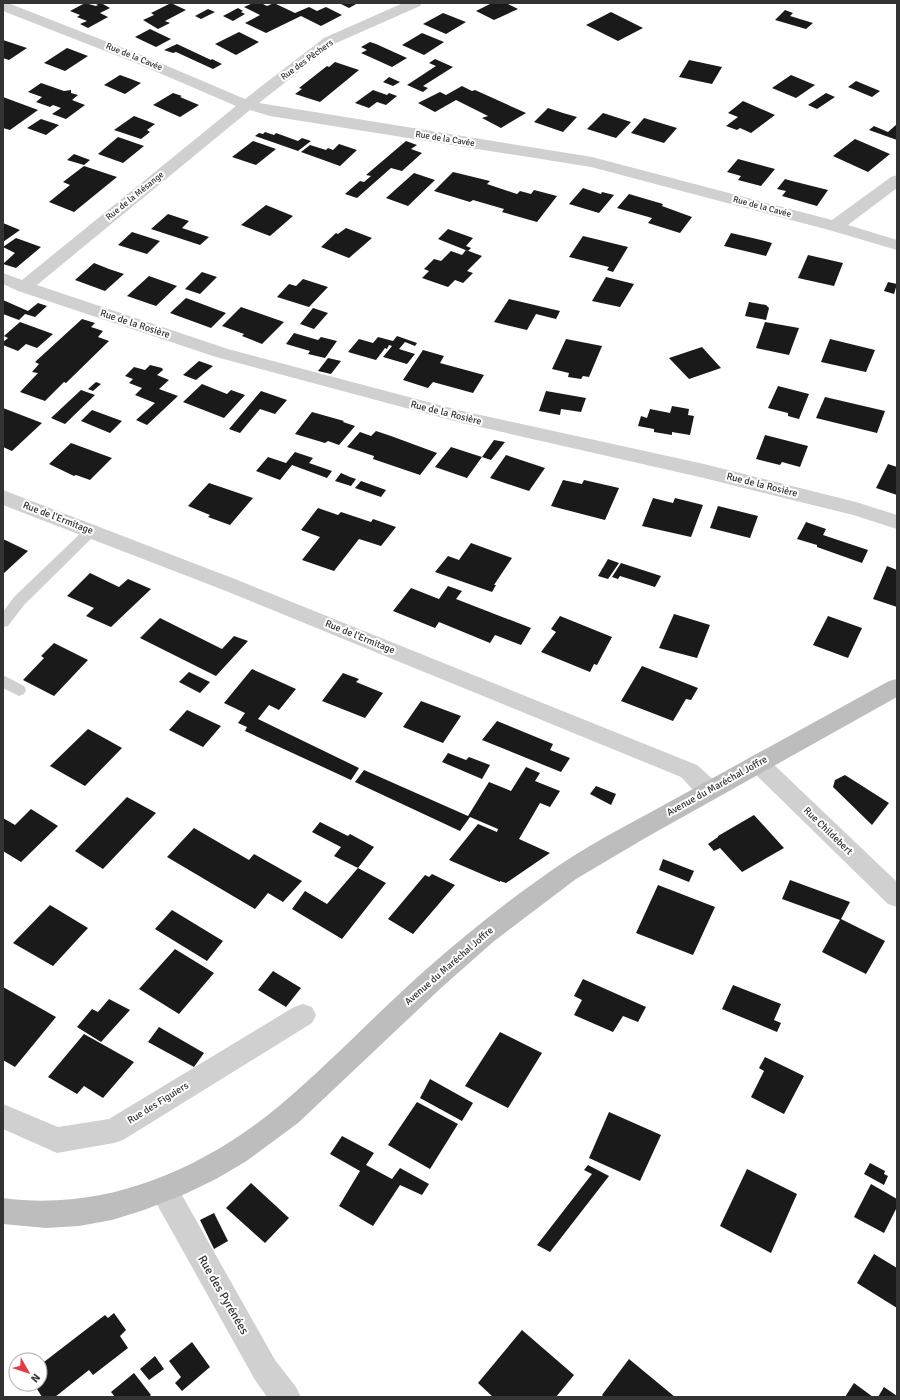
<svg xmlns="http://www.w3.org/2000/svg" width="900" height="1400" viewBox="0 0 900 1400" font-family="Signika,sans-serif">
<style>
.building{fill:#1a1a1a}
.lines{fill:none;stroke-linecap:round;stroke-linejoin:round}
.lane{fill:#d0d0d0;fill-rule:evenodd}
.street{fill:#d0d0d0;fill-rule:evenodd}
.secondary{fill:#bdbdbd;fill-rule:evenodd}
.labels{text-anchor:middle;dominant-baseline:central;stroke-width:4;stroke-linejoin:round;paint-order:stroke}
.far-street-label{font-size:9px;fill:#333;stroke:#fff}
.street-label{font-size:10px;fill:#333;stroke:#fff}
.near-street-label{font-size:12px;fill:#333;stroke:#fff}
</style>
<rect width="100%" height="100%" fill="#fff"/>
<!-- building -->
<g class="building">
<path d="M85 3 96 6 98 5 94 3H101L110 8 100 13 108 17 88 28 80 24 87 21 77 17 80 15 70 11Z"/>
<path d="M171 3 186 10 165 21 170 23 158 29 143 20 154 15 151 13Z"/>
<path d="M253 3H261L267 6 274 3 295 13 309 7 317 11 326 7 342 15 321 26 301 16 266 33 245 23 260 15 244 7Z"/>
<path d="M339 3H358L349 8Z"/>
<path d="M492 3H506L518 9 494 20 476 11Z"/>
<path d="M238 8 243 11 241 12 245 14 233 21 223 16Z"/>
<path d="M208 9 215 12 201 19 195 16Z"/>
<path d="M785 10 793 13 790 16 813 23 806 29 775 20Z"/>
<path d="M611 12 643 28 618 41 586 25Z"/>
<path d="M443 13 466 22 446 34 423 24Z"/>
<path d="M150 29 171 39 156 47 135 37Z"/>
<path d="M239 32 259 42 236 55 215 44Z"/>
<path d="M422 33 444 42 424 55 402 45Z"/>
<path d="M3 40 27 48 9 60 3 58Z"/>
<path d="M370 42 376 44 407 58 392 67 361 53 367 50 361 47Z"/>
<path d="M177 44 211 60 212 59 222 64 213 69 176 52 173 53 164 50Z"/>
<path d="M67 48 88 56 65 71 44 63Z"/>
<path d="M435 59 453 67 423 86 428 88 423 92 407 85 436 66 429 63Z"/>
<path d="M689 60 722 67 712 84 679 77Z"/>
<path d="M335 62 359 70 320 102 295 94 302 89 299 88 327 66 329 67Z"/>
<path d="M120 75 131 79 141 83 125 94 104 85Z"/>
<path d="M791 75 815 85 796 98 772 88Z"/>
<path d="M389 77 400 82 393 86 383 82Z"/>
<path d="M856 81 880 91 872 97 848 87Z"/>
<path d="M41 83 64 91 71 90V93L78 95 72 100 85 105 66 119 52 114 61 108 53 105 50 107 36 102 42 97 28 92Z"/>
<path d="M462 86 472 91 475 90 526 113 501 128 482 118 488 116 456 100 435 112 418 103 440 92 446 95Z"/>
<path d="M373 90 387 95 389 93 397 96 386 105 377 102 369 108 355 103Z"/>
<path d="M173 93 182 96 180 97 199 105 180 117 153 105Z"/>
<path d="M826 93 835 97 817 109 808 105Z"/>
<path d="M3 97 38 110 10 130 3 128Z"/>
<path d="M743 101 775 115 751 133 740 128 737 130 726 126 738 117 728 113Z"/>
<path d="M548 108 563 113 577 117 563 132 534 122Z"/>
<path d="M603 113 631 122 616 138 587 129Z"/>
<path d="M134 116 155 124 147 130 150 132 141 139 114 130Z"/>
<path d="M644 118 677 128 664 143 631 133Z"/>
<path d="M41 119 59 125 46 135 27 128Z"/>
<path d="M897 124V140L869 130 874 126 888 132Z"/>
<path d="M265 132 274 135 276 133 298 141 302 138 311 141 298 151 255 136 259 133 263 134Z"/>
<path d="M118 137 144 146 123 163 98 154Z"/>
<path d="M855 139 890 154 868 172 833 156Z"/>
<path d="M253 141 276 149 256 165 232 157Z"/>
<path d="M406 141 417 145 411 149 422 153 402 171 391 168 357 198 345 194 360 181 364 182 371 176 366 175Z"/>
<path d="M339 144 357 150 340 166 301 152 310 145 326 150 328 148 333 150Z"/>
<path d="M74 154 90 160 84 165 67 160Z"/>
<path d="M738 159 775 169 761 186 738 180 741 176 727 172Z"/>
<path d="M84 166 117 177 74 212 49 202 70 185 63 182Z"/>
<path d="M453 172 490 181 487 184 517 194 520 191 531 194 534 190 557 196 537 222 502 212 504 209 473 200 470 202 434 191Z"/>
<path d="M414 173 435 180 408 206 386 198Z"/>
<path d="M785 179 792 181 828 190 817 206 782 196 786 191 777 189Z"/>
<path d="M583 188 601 194 602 192 614 195 599 213 569 204Z"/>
<path d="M629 194 663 204 662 206 692 217 680 233 648 223 652 218 617 208Z"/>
<path d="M266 205 293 216 270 236 241 225Z"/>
<path d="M168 214 189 221 182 228 209 237 200 245 151 229Z"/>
<path d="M3 223 20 230 3 242Z"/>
<path d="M346 228 372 238 349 258 321 247 336 233 338 234Z"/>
<path d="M448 229 473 238 466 246 471 248 468 251 438 239Z"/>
<path d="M132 232 160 241 147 254 118 245Z"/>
<path d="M731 233 761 240 772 243 766 256 724 246Z"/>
<path d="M583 236 628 247 613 272 607 270 609 267 569 257Z"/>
<path d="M16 238 41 247 16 268 3 264 15 253 3 247Z"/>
<path d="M466 250 482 256 467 271 473 273 463 283 455 280 448 287 422 278 429 271 424 269 434 259 441 261 451 251 462 255Z"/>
<path d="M808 255 843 263 834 286 798 278Z"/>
<path d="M94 263 109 269 124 274 105 291 75 280Z"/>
<path d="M202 272 217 277 200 294 185 289Z"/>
<path d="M149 276 177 286 156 306 127 296Z"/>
<path d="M606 277 634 284 620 307 592 301Z"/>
<path d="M303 279 328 287 309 307 277 297 289 284 296 286Z"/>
<path d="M888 282 897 284 894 294 884 291Z"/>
<path d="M186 298 226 313 211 328 170 313Z"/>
<path d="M509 299 560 311 556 319 536 314 527 330 494 322Z"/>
<path d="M3 300 28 311 38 303 47 306 35 317 25 314 19 320 3 314Z"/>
<path d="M749 302 766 305 769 308 766 320 745 316Z"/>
<path d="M241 307 284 322 262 344 242 336 244 334 222 326Z"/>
<path d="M313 308 328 313 314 329 300 324Z"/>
<path d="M82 319 95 323 91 327 103 331 98 337 109 341 66 383 64 382 45 401 20 392 38 373 32 372 39 364 35 362Z"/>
<path d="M20 322 53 334 37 348 26 344 18 351 3 345V342L8 338 4 336Z"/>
<path d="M765 322 799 328 789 355 756 348Z"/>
<path d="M294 333 318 340 321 337 337 341 325 358 308 354 310 351 286 344Z"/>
<path d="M397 336 417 343 415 346 405 342 399 349 415 354 407 364 383 357 392 346 389 345 387 349 385 348 376 360 348 352 359 339 373 343 378 337 393 341Z"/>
<path d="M566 339 602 346 589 377 583 376 581 379 568 377 569 373 552 369Z"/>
<path d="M830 339 875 350 866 372 821 362Z"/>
<path d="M702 347 721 368 689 379 669 358Z"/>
<path d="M423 350 444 356 440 363 484 375 473 393 433 382 428 388 403 380Z"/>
<path d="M328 358 341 361 331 374 318 371Z"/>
<path d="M199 361 213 366 196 380 183 375Z"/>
<path d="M150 365 162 368 163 370 157 375 169 380 159 389 178 396 147 425 136 420 155 403 135 395 142 388 129 383 133 379 125 376 134 367 145 370Z"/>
<path d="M96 382 101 384 93 391 88 389Z"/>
<path d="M202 384 227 394 231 390 245 395 224 418 183 402Z"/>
<path d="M778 386 809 394 799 419 788 416V413L768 408Z"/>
<path d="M81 390 95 395 65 424 51 418Z"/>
<path d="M261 391 287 400 275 414 260 409 240 433 229 429Z"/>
<path d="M546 391 586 398 581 412 561 409 560 415 539 411Z"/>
<path d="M825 397 885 411 877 433 816 418Z"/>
<path d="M672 406 689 409 688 415 694 416 690 435 672 432V435L654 432V429L638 426 641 416 647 418 650 409 670 413Z"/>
<path d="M3 408 42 423 12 451 3 447Z"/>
<path d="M92 410 122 421 110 433 81 421Z"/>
<path d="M312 412 344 421 343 422 355 426 339 445 328 441 325 443 295 434Z"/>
<path d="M376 431 391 436 437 453 420 475 373 459 374 456 347 447 360 432 371 436Z"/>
<path d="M765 435 808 446 800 467 782 462 780 465 756 459Z"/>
<path d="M494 440 505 442 491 460 482 457 467 478 435 467 451 447 482 457Z"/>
<path d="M71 443 112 458 90 480 76 475 74 476 49 464Z"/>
<path d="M295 452 313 458 309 463 332 471 327 478 292 465 280 480 256 471 268 457 286 463Z"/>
<path d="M506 455 545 468 529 491 490 478Z"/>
<path d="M888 464 897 467V495L876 488Z"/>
<path d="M341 473 350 477 356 479 351 486 335 481Z"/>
<path d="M563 480 582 484 584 480 619 488 605 520 551 506Z"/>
<path d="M361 481 386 490 381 497 355 488Z"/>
<path d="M209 483 253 498 230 525 208 517 210 515 188 506Z"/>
<path d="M653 498 673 503 675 498 703 505 691 537 642 526Z"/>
<path d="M718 506 758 516 750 538 710 528Z"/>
<path d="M318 508 338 515 341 512 371 522 373 519 396 527 381 546 359 539 334 571 302 560 320 537 301 530Z"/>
<path d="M806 522 826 529 823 535 868 550 862 563 817 547V545L797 539Z"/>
<path d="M3 539 28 551 3 574Z"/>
<path d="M471 543 512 558 494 585H496L492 592 435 572 448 556 459 560Z"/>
<path d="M608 559 619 563 608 579 598 576Z"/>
<path d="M621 563 661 576 655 587 620 576 618 579 612 577Z"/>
<path d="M887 566 897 570V607L873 599Z"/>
<path d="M90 573 119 587 128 579 151 589 111 627 86 616 94 608 67 596Z"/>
<path d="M448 586 462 591 456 599 531 628 521 645 495 635 490 643 439 622 435 628 393 611 411 588 439 599Z"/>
<path d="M674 614 710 625 697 658 659 648Z"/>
<path d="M560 616 612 637 597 665 594 664 590 672 541 652 556 632 551 629Z"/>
<path d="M828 616 862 628 848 658 813 645Z"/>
<path d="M160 618 222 649 234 636 248 641 216 676 140 638Z"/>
<path d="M54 643 88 660 54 696 23 680 44 658 41 656Z"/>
<path d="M642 666 698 688 691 700 686 699 673 721 621 701Z"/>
<path d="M252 669 296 689 279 710 269 705 258 719 359 768 351 780 245 731 247 727 238 723 245 713 224 703Z"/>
<path d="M189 672 210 682 200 693 179 682Z"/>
<path d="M343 673 359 679 356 682 383 693 365 718 322 701Z"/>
<path d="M421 701 461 716 443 743 403 727Z"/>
<path d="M187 710 221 726 203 747 169 730Z"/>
<path d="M497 721 553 744 550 750 570 758 561 772 482 740Z"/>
<path d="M88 729 122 748 85 786 50 766Z"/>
<path d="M448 753 466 760 469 757 490 765 482 779 442 762Z"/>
<path d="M526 767 540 773 535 781 560 791 550 807 540 803 519 839 550 853 506 883 500 881V882L449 860 478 824 497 832 498 829 470 817 460 831 355 782 364 770 468 816 489 782 511 791Z"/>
<path d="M845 775 889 803 872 825 833 787 835 780Z"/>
<path d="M596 786 616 794 611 805 590 794Z"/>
<path d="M127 797 156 813 103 869 75 851Z"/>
<path d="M31 809 58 826 21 862 3 851V818L15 825Z"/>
<path d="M754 815 784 848 742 872 720 848 714 851 708 844 718 837V836Z"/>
<path d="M320 822 348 836 350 834 374 847 358 868 334 856 341 847 312 832Z"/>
<path d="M194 828 249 860 254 854 302 881 283 902 268 893 255 909 167 857Z"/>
<path d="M663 859 694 871 689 882 659 870Z"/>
<path d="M358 868 386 883 342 939 292 909 305 891 327 904Z"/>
<path d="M432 874 455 885 413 934 388 919 425 875 429 877Z"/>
<path d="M790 880 850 902 841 919 885 941 866 974 822 952 840 920 782 899Z"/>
<path d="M658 885 715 907 693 955 636 933Z"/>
<path d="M50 905 88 928 53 966 13 943Z"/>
<path d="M172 910 223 941 207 961 155 929Z"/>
<path d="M175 949 214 973 179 1014 139 989Z"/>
<path d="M273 971 301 988 286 1007 258 990Z"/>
<path d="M583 979 646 1007 638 1022 623 1016 613 1032 574 1015 582 1000 574 996Z"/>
<path d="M733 985 781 1004 774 1020 781 1023 777 1032 722 1009Z"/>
<path d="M3 987 56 1017 15 1067 3 1060Z"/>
<path d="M109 999 130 1010 101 1042 77 1027 92 1009 98 1012Z"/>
<path d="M159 1027 204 1053 194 1067 148 1042Z"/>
<path d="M500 1032 542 1053 508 1108 465 1086Z"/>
<path d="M84 1034 134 1062 103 1098 84 1086 77 1094 48 1077Z"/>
<path d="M765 1057 804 1076 784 1114 751 1097 764 1071 759 1068Z"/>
<path d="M430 1079 473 1103 462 1121 420 1098Z"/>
<path d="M417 1102 458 1124 430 1169 388 1145Z"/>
<path d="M609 1112 661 1135 640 1181 589 1158Z"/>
<path d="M342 1136 374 1153 366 1165 392 1179 400 1168 429 1184 422 1195 400 1185 373 1226 339 1206 360 1171 330 1154Z"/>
<path d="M870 1163 885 1171 884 1174 888 1176 884 1185 864 1174Z"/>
<path d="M588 1165 609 1176 550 1252 537 1245 592 1174 584 1170Z"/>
<path d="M747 1169 797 1194 771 1253 720 1226Z"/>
<path d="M251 1183 289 1218 265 1243 226 1208Z"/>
<path d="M871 1184 897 1199V1207L884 1233 854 1217Z"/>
<path d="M214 1213 228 1241 214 1249 200 1220Z"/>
<path d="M874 1254 897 1268V1308L857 1283Z"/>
<path d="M114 1313 126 1330 120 1336 128 1348 93 1375 89 1370 55 1397H42L34 1384H40V1365L105 1315 108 1318Z"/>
<path d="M522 1330 574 1375 556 1397H493L478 1383Z"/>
<path d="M192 1342 210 1367 182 1391 175 1383 181 1377 169 1361Z"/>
<path d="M155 1356 164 1369 149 1380 140 1369Z"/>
<path d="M629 1359 675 1397H604L602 1395Z"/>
<path d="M134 1373 151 1395 149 1397H115L111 1392Z"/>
<path d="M854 1383 873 1397H845Z"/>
<path d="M884 1387 897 1396V1397H878Z"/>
</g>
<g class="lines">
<!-- lane -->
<g class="lane">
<path d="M91 526 96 528 98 531 96 534 24 605 8 626 3 627V612L14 597 86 528Z"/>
<path d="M3 675 24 686 26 690 24 694 19 696 3 688Z"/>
</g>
<!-- street -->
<g class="street">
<path d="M3 3H8L146 57 245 99 324 38 403 3H422L420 6 334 44 259 103 592 157 832 220 891 177 897 175V188L848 225 897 240V250L829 230 591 167 270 116 250 110 37 285 228 349 458 410 704 464 856 502 897 515V529L853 515 704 478 458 422 216 357 18 291 3 284V273L22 280 236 106 136 63 3 11Z"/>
<path d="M3 490 240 581 697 765 717 783 720 790 717 797C700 802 692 788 681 777L226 591 3 505Z"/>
<path d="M759 755 767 758 897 882V907L888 904 751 770 748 764 751 758Z"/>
<path d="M303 1004 312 1007 316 1015 312 1023 123 1140 114 1143 57 1153 3 1129V1104L58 1127 109 1119 294 1007Z"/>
<path d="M164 1177 174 1181 275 1360 296 1387 301 1397H267L255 1380 154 1199 150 1190 154 1181Z"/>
</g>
<!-- secondary -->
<path class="secondary" d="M897 679V697L647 837 576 879 493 942 441 988 298 1123 245 1162 216 1179 185 1194 144 1210 112 1220 79 1226 46 1228 3 1224V1198C104 1212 202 1170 279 1106 328 1065 374 1016 422 973 465 935 511 898 558 866 596 840 641 818 682 795 751 757 820 719 889 681Z"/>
</g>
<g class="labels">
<!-- far-street labels -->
<g class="far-street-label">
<text transform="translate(134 57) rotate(22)">Rue de la Cavée</text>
<text transform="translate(307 60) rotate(-36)">Rue des Pêchers</text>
<text transform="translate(445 139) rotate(9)">Rue de la Cavée</text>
<text transform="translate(135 196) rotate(-39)">Rue de la Mésange</text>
<text transform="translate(762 207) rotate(15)">Rue de la Cavée</text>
</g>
<!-- street labels -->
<g class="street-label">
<text transform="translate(135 324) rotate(18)">Rue de la Rosière</text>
<text transform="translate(446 413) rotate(14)">Rue de la Rosière</text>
<text transform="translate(762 485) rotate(14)">Rue de la Rosière</text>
<text transform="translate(58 518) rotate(21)">Rue de l'Ermitage</text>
<text transform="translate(360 637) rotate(22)">Rue de l'Ermitage</text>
<text transform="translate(717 786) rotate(-29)">Avenue du Maréchal Joffre</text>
<text transform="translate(828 831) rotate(44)">Rue Childebert</text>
<text transform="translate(449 966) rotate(-41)">Avenue du Maréchal Joffre</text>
<text transform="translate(158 1103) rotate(-32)">Rue des Figuiers</text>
</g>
<!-- near-street labels -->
<g class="near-street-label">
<text transform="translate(223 1295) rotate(60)">Rue des Pyrénées</text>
</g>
</g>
<!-- border -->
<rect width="900" height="1400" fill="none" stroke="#333333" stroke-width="8"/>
<!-- north arrow -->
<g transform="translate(28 1372) rotate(129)"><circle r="19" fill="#ffffff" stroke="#adadad"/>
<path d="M0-3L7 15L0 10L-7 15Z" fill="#e63946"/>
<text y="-6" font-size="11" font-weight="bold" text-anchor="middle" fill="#333333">N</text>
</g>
</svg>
